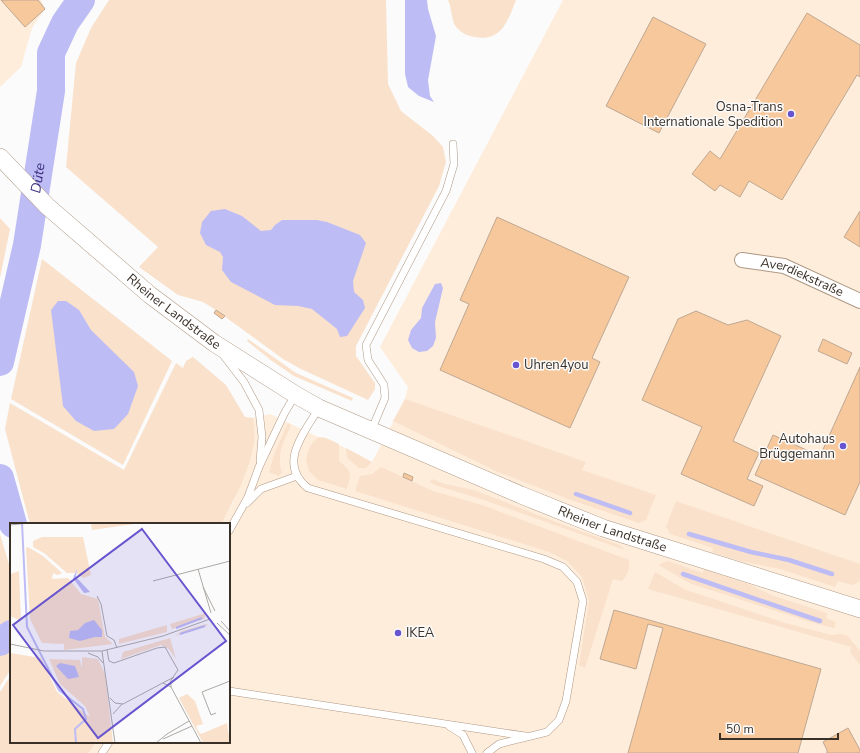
<svg xmlns="http://www.w3.org/2000/svg" width="860" height="753" viewBox="0 0 860 753" font-family="'Nunito Sans',sans-serif">
<style>
.built{fill:#ffeddc}
.green{fill:#f9e1cb}
.water{fill:#bebcf5}
.lines{fill:none;stroke-linecap:round;stroke-linejoin:round}
.stream{stroke:#bebcf5;stroke-width:4.5}
.river{stroke:#bebcf5;stroke-width:28}
.building{fill:#f7c89b;stroke:#bea893}
.service-casing{stroke:#ae9883;stroke-width:8}
.minor-casing{stroke:#ae9883;stroke-width:16}
.tertiary-casing{stroke:#ae9883;stroke-width:18}
.service{stroke:#fff;stroke-width:7}
.minor{stroke:#fff;stroke-width:14}
.tertiary{stroke:#fff;stroke-width:17}
.poi-dot{fill:#6754ce;stroke:#fbfbfb;stroke-width:1.5}
.labels{text-anchor:middle;dominant-baseline:central;stroke-width:3;stroke-linejoin:round;paint-order:stroke}
.poi-label{font-size:13px;fill:#393027;stroke:#fbfbfb;text-anchor:end}
.street-label{font-size:13px;fill:#393027;stroke:#fbfbfb}
.water-label{font-size:14px;font-style:italic;fill:#3a2c7c;stroke:#fbfbfb}
.inset-river{fill:none;stroke:#bebcf5;stroke-width:2}
.inset-road{fill:none;stroke:#adaaa6;stroke-width:1}
.view{fill:#6754ce;fill-opacity:0.15;stroke:#6754ce;stroke-width:2}
.inset-edge{fill:none;stroke:#393027;stroke-width:2}
</style>
<rect width="100%" height="100%" fill="#fbfbfb"/>
<!-- built -->
<g class="built">
<path d="M0 0H41L45 9 32 28 21 67 0 87Z"/>
<path d="M563 0H860V753H89L96 742H229V524H221L234 501 246 470 254 443 253 418 270 414 318 437 326 438 372 462 405 399 408 387 380 347Z"/>
</g>
<!-- green -->
<g class="green">
<path d="M109 0H386L388 84 401 111 433 136 443 147 446 162 439 186 356 346V356L375 383V389L368 400 299 368 283 359 224 316V315L203 302 178 295 139 267 158 247 66 167 76 63 91 28Z"/>
<path d="M448 0H516C508 20 502 42 475 37 467 36 462 33 456 27 451 20 452 8 448 0Z"/>
<path d="M0 218 10 229 0 278Z"/>
<path d="M42 259 172 361 123 465 11 399Z"/>
<path d="M248 339 296 373 353 398 352 401 294 376 272 361 247 341Z"/>
<path d="M193 357 226 385 245 417 253 418C254 426 255 435 254 443 249 472 235 499 221 524H30L5 429 10 403 124 470 176 363 183 368 186 361Z"/>
<path d="M405 399 586 462 582 470 656 495 646 520 639 523 568 499 498 472 393 421Z"/>
<path d="M288 423 291 425C284 441 276 455 282 472L279 476 269 472 275 452Z"/>
<path d="M318 437 326 438 339 444V461C352 472 352 472 347 489L318 480 309 471 306 459 310 446Z"/>
<path d="M346 448 372 462 366 468H359L347 458Z"/>
<path d="M381 467 433 491 485 506 629 560C630 569 628 574 622 581L613 579 585 668 579 665 589 601 582 577 567 561 549 552 355 491 360 476 372 474Z"/>
<path d="M432 479 445 484 474 490 561 524 620 545 625 550 487 501 435 485 430 482Z"/>
<path d="M676 501 860 564V578L859 582 852 585 838 581 835 587 780 569 740 561 712 552 713 548 670 534 666 527Z"/>
<path d="M0 534 11 571V669L0 686Z"/>
<path d="M668 561 703 573 704 569 748 584 774 596 827 613 826 618 836 622 834 628 810 622 689 583 659 565 662 563Z"/>
<path d="M655 572 684 589 785 623 832 635 841 634 848 636 860 651V665L850 652 851 647 648 589Z"/>
<path d="M11 675V742H96L89 753H0V692Z"/>
</g>
<!-- water -->
<g class="water">
<path d="M405 0H427L428 9 436 36 428 80 430 96 434 102 419 96 408 87 405 74Z"/>
<path d="M225 209 242 216 261 231 271 230 275 225 282 220H317L327 222 360 235 366 243 353 281 354 292 363 300 365 308 347 336 340 337 337 329 312 309 298 306 275 305 231 282 222 270 223 257 220 252 206 245 200 233 202 222 211 211Z"/>
<path d="M441 283 443 288 435 322 436 338 433 346 427 351 419 352 412 348 408 340 411 330 421 318 422 308 435 284Z"/>
<path d="M58 301H66L79 310 91 330 134 372 138 386 128 414 114 429 94 431 76 421 63 406 51 310Z"/>
</g>
<g class="lines">
<!-- stream -->
<g class="stream">
<path d="M576 494 630 513"/>
<path d="M689 534 751 552 789 560 832 574"/>
<path d="M683 574 820 621"/>
</g>
<!-- river -->
<g class="river">
<path id="s1" d="M0 362 27 245 51 91V53L65 23 81 0"/>
<path d="M0 478 13 524"/>
<path d="M0 642 11 634"/>
</g>
</g>
<!-- building -->
<g class="building">
<path d="M1 0H38L45 9 25 27Z"/>
<path d="M807 13 860 45V77L857 75 782 200 749 181 740 197 720 185 715 191 692 174 710 151 720 159Z"/>
<path d="M653 17 706 44 659 133 606 106Z"/>
<path d="M860 211V247L844 237Z"/>
<path d="M497 217 629 277 592 358 600 362 570 428 440 370 469 304 460 300Z"/>
<path d="M216 310 225 316 222 319 214 313Z"/>
<path d="M696 311 728 325 747 320 781 336 733 441 759 453 747 479 763 486 754 506 681 474 702 427 642 400 678 319Z"/>
<path d="M823 339 852 353 847 364 818 351Z"/>
<path d="M860 367V482L845 515 755 475 773 435 820 456Z"/>
<path d="M404 473 413 477 412 481 403 477Z"/>
<path d="M614 610 821 669 798 753H628L663 628 648 624 636 669 600 659Z"/>
<path d="M848 728 860 750V753H827V750L823 742Z"/>
</g>
<g class="lines">
<!-- service casing -->
<g class="service-casing">
<g id="service">
<path d="M224 356 244 382 259 410 262 437 260 461"/>
<path d="M319 408C304 433 277 464 308 488L544 559 563 567 577 582 583 601 566 701 559 720 547 732 499 744 487 753"/>
<path d="M371 431 385 398 384 385 368 360 366 345 446 191 454 164 453 144"/>
<path d="M247 503 261 489 297 476"/>
<path d="M229 531 248 497 259 467 284 414 295 395"/>
<path d="M229 691 525 736"/>
<path d="M449 726 463 735 472 753"/>
<path d="M102 753 109 742"/>
</g>
</g>
<!-- minor casing -->
<g class="minor-casing">
<g id="minor">
<path id="s2" d="M742 260 784 266 860 301"/>
</g>
</g>
<!-- tertiary casing -->
<g class="tertiary-casing">
<g id="tertiary">
<path id="s3" d="M0 157 47 206 150 295 214 343 296 395 319 408 521 495 603 528 860 609"/>
</g>
</g>
<!-- service -->
<use href="#service" class="service"/>
<!-- minor -->
<use href="#minor" class="minor"/>
<!-- tertiary -->
<use href="#tertiary" class="tertiary"/>
</g>
<!-- markers -->
<g class="poi-dot">
<circle cx="791" cy="114" r="4"/>
<circle cx="516" cy="365" r="4"/>
<circle cx="843" cy="446" r="4"/>
<circle cx="398" cy="633" r="4"/>
</g>
<g class="labels">
<!-- poi labels -->
<g class="poi-label">
<text x="783" y="107">Osna-Trans<tspan x="783" dy="15">Internationale Spedition</tspan></text>
<text x="524" y="365" text-anchor="start">Uhren4you</text>
<text x="835" y="439">Autohaus<tspan x="835" dy="15">Brüggemann</tspan></text>
<text x="406" y="633" text-anchor="start">IKEA</text>
</g>
<!-- street labels -->
<g class="street-label">
<text stroke="none"><textPath href="#s2" startOffset="63">Averdiekstraße</textPath></text>
<text stroke="none"><textPath href="#s3" startOffset="233">Rheiner Landstraße</textPath></text>
<text stroke="none"><textPath href="#s3" startOffset="725">Rheiner Landstraße</textPath></text>
</g>
<!-- water labels -->
<g class="water-label">
<text stroke="none"><textPath href="#s1" startOffset="188">Düte</textPath></text>
</g>
</g>
<!-- overview -->
<g transform="translate(10 523)">
<rect width="220" height="220" fill="#fbfbfb"/>
<path d="M90 0H131L82 7 81 1ZM32 14H73L81 52 74 55 67 51V47L66 50H57L34 30 23 24V18ZM18 24 33 33 52 50 48 52 43 50 42 56 58 55 71 71 88 76 95 114 103 121 54 127V121L32 120 20 96 16 25ZM9 48 11 98 0 93V51ZM196 90 194 96 162 106 160 101ZM196 101 198 102 165 113 172 108ZM157 102V109L109 121V116ZM160 115 166 136 159 126 151 122 111 136 113 129ZM0 130 31 135 47 169 80 194 81 212 80 194 75 183 50 161 75 158 50 161 39 136 70 137 72 145V134L88 136 95 151 103 220H0ZM177 171 185 178 193 201 186 203 188 208 191 211 217 200 220 220H193L169 175Z" fill="#f9e1cb"/>
<path d="M67 46 66 54 80 69 74 70 63 55ZM84 97 92 107V114H85L70 118 59 115 60 108 68 107 75 100ZM50 140 65 143 69 154 58 156 46 143Z" fill="#bebcf5"/>
<path class="inset-river" d="M12 0 17 104 49 167 73 186 76 196 65 206 66 220M166 105 192 95M170 111 195 103"/>
<path class="inset-road" d="M0 2 19 0M188 46 201 90M143 58 220 38M193 64 205 88M87 73 91 81 97 113 104 117 107 125M211 98 220 108M207 100 220 112M0 121 34 128H92L153 113 200 96M97 127 99 138 104 140 147 125 155 124 168 147 161 157V164M92 128 105 220M78 130 88 134 93 140M153 160 161 164 191 220M100 175 105 180 113 181 164 154M206 190 201 192 192 169 220 158M103 191 112 181M153 216 182 203M146 220 157 211 179 198"/>
<path class="view" d="M132 6 216 118 88 215 3 102Z"/>
<rect width="220" height="220" class="inset-edge"/>
</g>
<!-- scale -->
<path d="M720 733v6h118v-6" fill="none" stroke="#393027" stroke-width="2"/>
<text x="726" y="733" font-size="12" fill="#393027" stroke="#fbfbfb" stroke-width="3" paint-order="stroke">50 m</text>
</svg>
